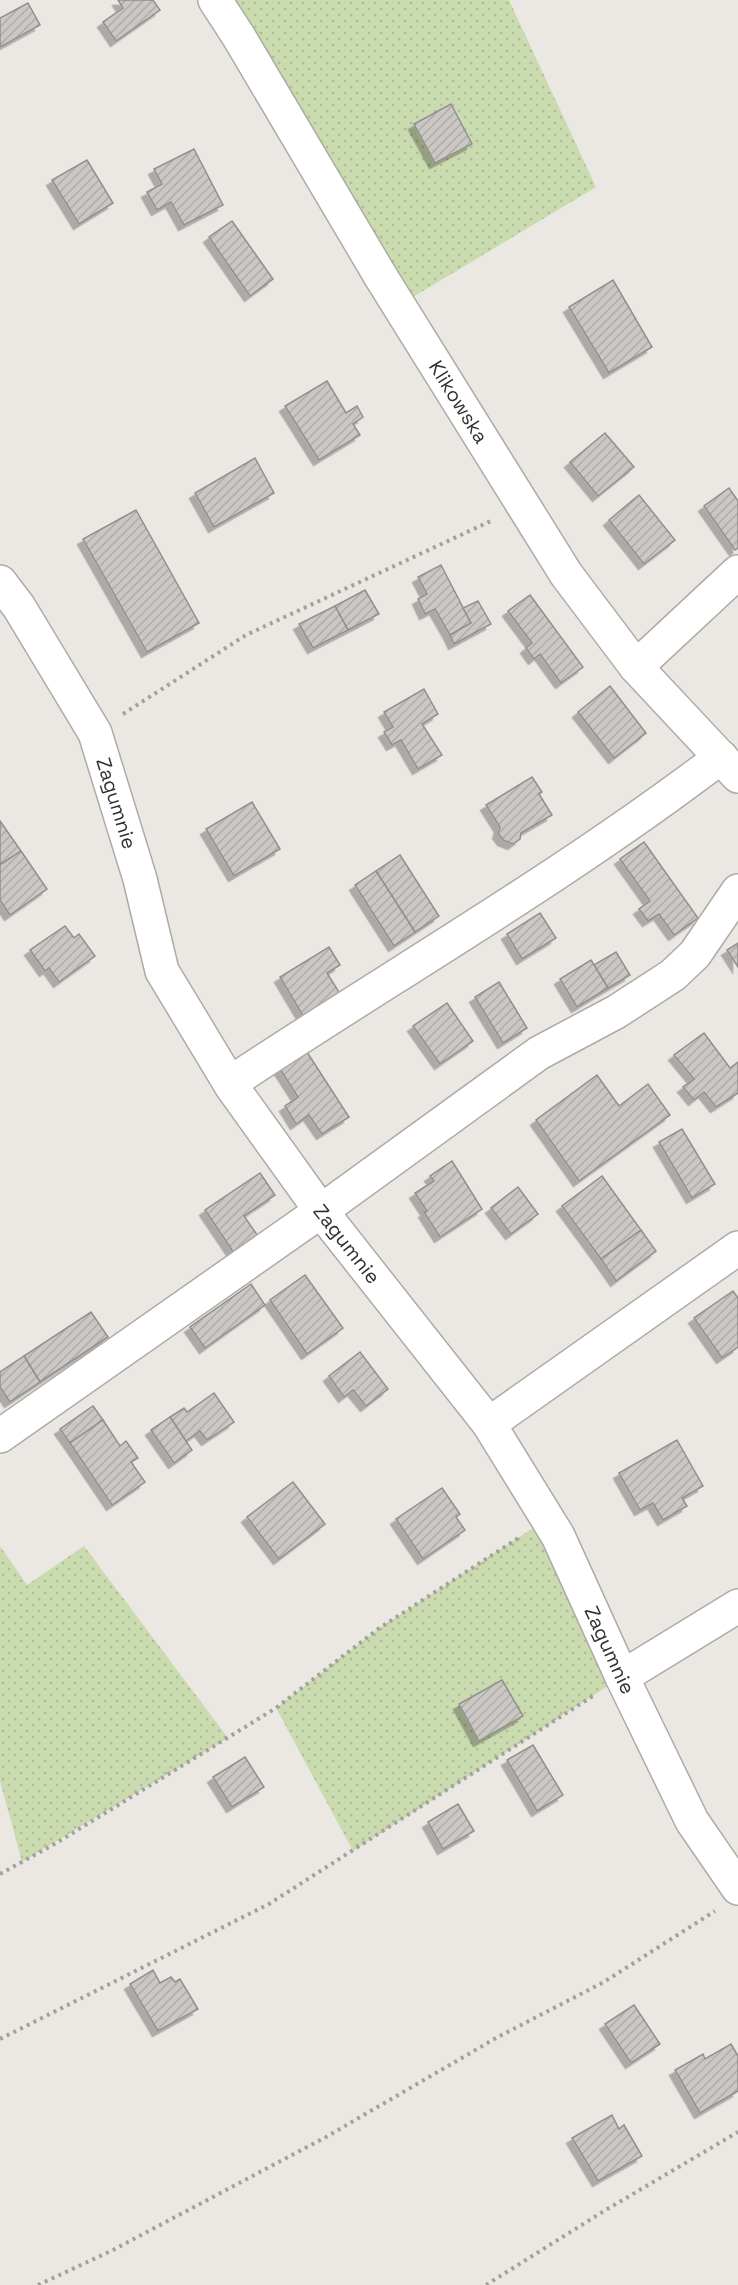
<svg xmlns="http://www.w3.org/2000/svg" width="738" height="2285" viewBox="0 0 738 2285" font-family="'Space Grotesk',sans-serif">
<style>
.grass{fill:url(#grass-dots)}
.building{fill:url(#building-hatch);stroke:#928f8c;stroke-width:1.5;filter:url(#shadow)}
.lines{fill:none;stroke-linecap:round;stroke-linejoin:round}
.minor-casing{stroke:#aeaba7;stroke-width:36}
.path{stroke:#a3a09d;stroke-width:4;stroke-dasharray:3 4.5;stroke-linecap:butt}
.minor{stroke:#fff;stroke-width:33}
.labels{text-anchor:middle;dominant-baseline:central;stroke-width:5;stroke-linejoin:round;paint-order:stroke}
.street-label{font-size:20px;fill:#333130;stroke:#f8f5f1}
</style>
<defs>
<pattern id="grass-dots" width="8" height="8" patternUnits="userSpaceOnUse" patternTransform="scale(1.5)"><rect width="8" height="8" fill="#cadbaf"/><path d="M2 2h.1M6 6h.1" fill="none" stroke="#aebc97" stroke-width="1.8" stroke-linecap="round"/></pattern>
<pattern id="building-hatch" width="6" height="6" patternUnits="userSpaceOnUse" patternTransform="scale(1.5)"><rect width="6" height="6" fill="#cac7c4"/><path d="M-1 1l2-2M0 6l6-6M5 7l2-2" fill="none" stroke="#aeaba9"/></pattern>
<filter id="shadow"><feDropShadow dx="-5.5" dy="5.5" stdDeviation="0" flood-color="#0004"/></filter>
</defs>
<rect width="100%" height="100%" fill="#ebe8e4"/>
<!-- grass -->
<g class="grass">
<path d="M215 0H509L596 187 398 306Z"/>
<path d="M547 1519 622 1677 353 1851 276 1708 378 1629Z"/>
<path d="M0 1546 27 1585 84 1546 228 1738 22 1862 0 1781Z"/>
</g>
<!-- building -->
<g class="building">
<path d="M118 0H153L160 10 116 41 103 22 123 8Z"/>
<path d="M28 3 40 25 0 47V18Z"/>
<path d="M451 104 472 144 435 163 414 124Z"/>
<path d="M194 149 223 205 184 225 171 202 157 210 147 192 162 184 154 169Z"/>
<path d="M87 160 113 203 79 224 52 180Z"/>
<path d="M232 221 273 279 250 296 209 237Z"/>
<path d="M613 280 652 347 609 373 569 307Z"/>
<path d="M327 381 346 413 357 406 363 417 353 424 360 435 319 460 285 406Z"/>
<path d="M605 433 634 467 598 496 570 462Z"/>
<path d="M255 458 274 493 214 527 195 493Z"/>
<path d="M729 488 738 501V548L735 550 704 506Z"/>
<path d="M639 495 675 540 644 564 609 520Z"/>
<path d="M136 510 199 623 147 652 83 539Z"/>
<path d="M441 565 471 623 450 635 435 609 425 614 418 599 427 594 418 577Z"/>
<path d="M365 590 379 614 348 630 335 606Z"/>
<path d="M530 595 583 667 561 683 540 654 534 659 526 648 532 643 508 611Z"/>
<path d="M478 601 491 624 454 644 450 635 471 623 463 608Z"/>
<path d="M335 606 348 630 313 648 299 624Z"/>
<path d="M610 686 646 733 614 758 578 712Z"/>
<path d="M424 689 438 714 422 724 442 755 418 769 401 740 392 745 384 732 393 727 384 712Z"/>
<path d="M532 777 542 792 539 794 552 815 521 833 520 839 513 844 503 840 498 833 500 827 486 805Z"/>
<path d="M252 802 280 849 234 876 206 829Z"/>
<path d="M0 821 21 851 0 865Z"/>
<path d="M644 842 698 918 674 935 659 914 648 921 639 909 650 901 620 859Z"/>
<path d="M21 851 47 889 10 915 0 900V865Z"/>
<path d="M400 855 439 916 415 932 376 871Z"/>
<path d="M376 871 415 932 394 946 355 885Z"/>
<path d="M540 913 556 938 522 959 507 934Z"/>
<path d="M65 926 74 938 79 934 95 956 59 982 49 968 45 971 30 950Z"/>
<path d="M738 943V967L727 950Z"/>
<path d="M329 947 340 965 327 973 342 997 305 1019 280 977Z"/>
<path d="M616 952 630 975 608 988 594 965Z"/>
<path d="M591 960 608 988 577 1007 560 979Z"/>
<path d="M499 982 527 1028 503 1043 475 997Z"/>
<path d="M447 1003 473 1041 440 1064 413 1026Z"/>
<path d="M704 1033 730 1068 738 1062V1093L716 1107 704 1092 694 1100 683 1087 694 1079 674 1055Z"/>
<path d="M305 1049 349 1117 322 1134 309 1115 296 1124 285 1106 298 1097 278 1066Z"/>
<path d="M597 1075 619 1106 648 1084 670 1115 579 1181 536 1120Z"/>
<path d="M682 1129 715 1184 692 1198 659 1142Z"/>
<path d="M452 1161 482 1209 440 1237 424 1212 427 1211 415 1193 434 1181 430 1176Z"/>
<path d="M260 1173 275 1195 244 1216 260 1239 236 1256 205 1210Z"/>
<path d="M602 1176 641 1230 601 1259 562 1206Z"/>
<path d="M518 1187 538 1214 511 1234 491 1208Z"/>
<path d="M641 1230 656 1251 616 1281 601 1259Z"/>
<path d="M305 1275 343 1328 307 1354 270 1300Z"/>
<path d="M251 1284 265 1305 205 1348 190 1327Z"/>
<path d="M733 1291 738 1298V1347L722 1358 694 1318Z"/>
<path d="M91 1312 108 1337 40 1382 24 1356Z"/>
<path d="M360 1352 388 1389 366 1406 353 1390 344 1397 329 1376Z"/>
<path d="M24 1356 40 1382 10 1402 0 1387V1372Z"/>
<path d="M214 1393 234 1422 207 1440 200 1431 186 1441 170 1417 184 1408 187 1412Z"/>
<path d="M93 1406 103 1420 70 1443 60 1429Z"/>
<path d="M170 1417 192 1450 174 1463 151 1430Z"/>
<path d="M103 1420 120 1446 126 1441 138 1458 131 1462 145 1482 112 1505 70 1443Z"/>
<path d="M677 1440 703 1486 682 1498 687 1506 663 1520 653 1503 640 1510 619 1473Z"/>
<path d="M293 1482 325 1524 279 1559 247 1517Z"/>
<path d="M442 1488 460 1514 456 1517 465 1530 423 1559 396 1519Z"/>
<path d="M502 1680 523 1716 479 1741 459 1704Z"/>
<path d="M533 1745 563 1795 537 1811 507 1760Z"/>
<path d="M245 1757 264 1787 232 1807 213 1777Z"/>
<path d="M458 1804 474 1831 443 1849 428 1822Z"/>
<path d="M153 1970 160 1983 171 1977 175 1982 180 1979 198 2009 158 2031 130 1984Z"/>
<path d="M634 2005 660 2044 631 2063 605 2024Z"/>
<path d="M731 2044 738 2056V2091L700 2113 675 2070 703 2054 705 2059Z"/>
<path d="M612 2115 619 2129 624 2125 642 2156 598 2181 572 2138Z"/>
</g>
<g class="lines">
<!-- minor casing -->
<g class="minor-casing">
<g id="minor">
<path id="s1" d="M215 0 239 37 381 277 566 574 636 667 738 776"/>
<path id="s2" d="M0 582 19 607 95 733 140 879 162 971 232 1087 321 1211 489 1424 558 1536 622 1677 692 1821 738 1888"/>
<path d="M636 667 738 572"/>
<path d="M230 1083C393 975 565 876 721 757"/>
<path d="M489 1424 738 1248"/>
<path d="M0 1436 321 1211 539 1053 616 1012 673 975 695 954 738 891"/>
<path d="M622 1677 738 1606"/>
</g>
</g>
<!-- path -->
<g class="path">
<path d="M123 714 246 635 493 520"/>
<path d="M0 1874 58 1842 276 1708 378 1629 520 1537"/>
<path d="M0 2039 269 1904 596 1694"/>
<path d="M38 2285 113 2250 326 2137 496 2038 604 1982 715 1911"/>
<path d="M486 2285 604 2211 738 2132"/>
</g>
<!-- minor -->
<use href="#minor" class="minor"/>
</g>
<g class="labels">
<!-- street labels -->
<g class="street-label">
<text stroke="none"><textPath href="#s1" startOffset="470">Klikowska</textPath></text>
<text stroke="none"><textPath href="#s2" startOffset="252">Zagumnie</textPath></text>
<text stroke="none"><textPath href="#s2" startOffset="756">Zagumnie</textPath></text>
<text stroke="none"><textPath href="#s2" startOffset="1242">Zagumnie</textPath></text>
</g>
</g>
</svg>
